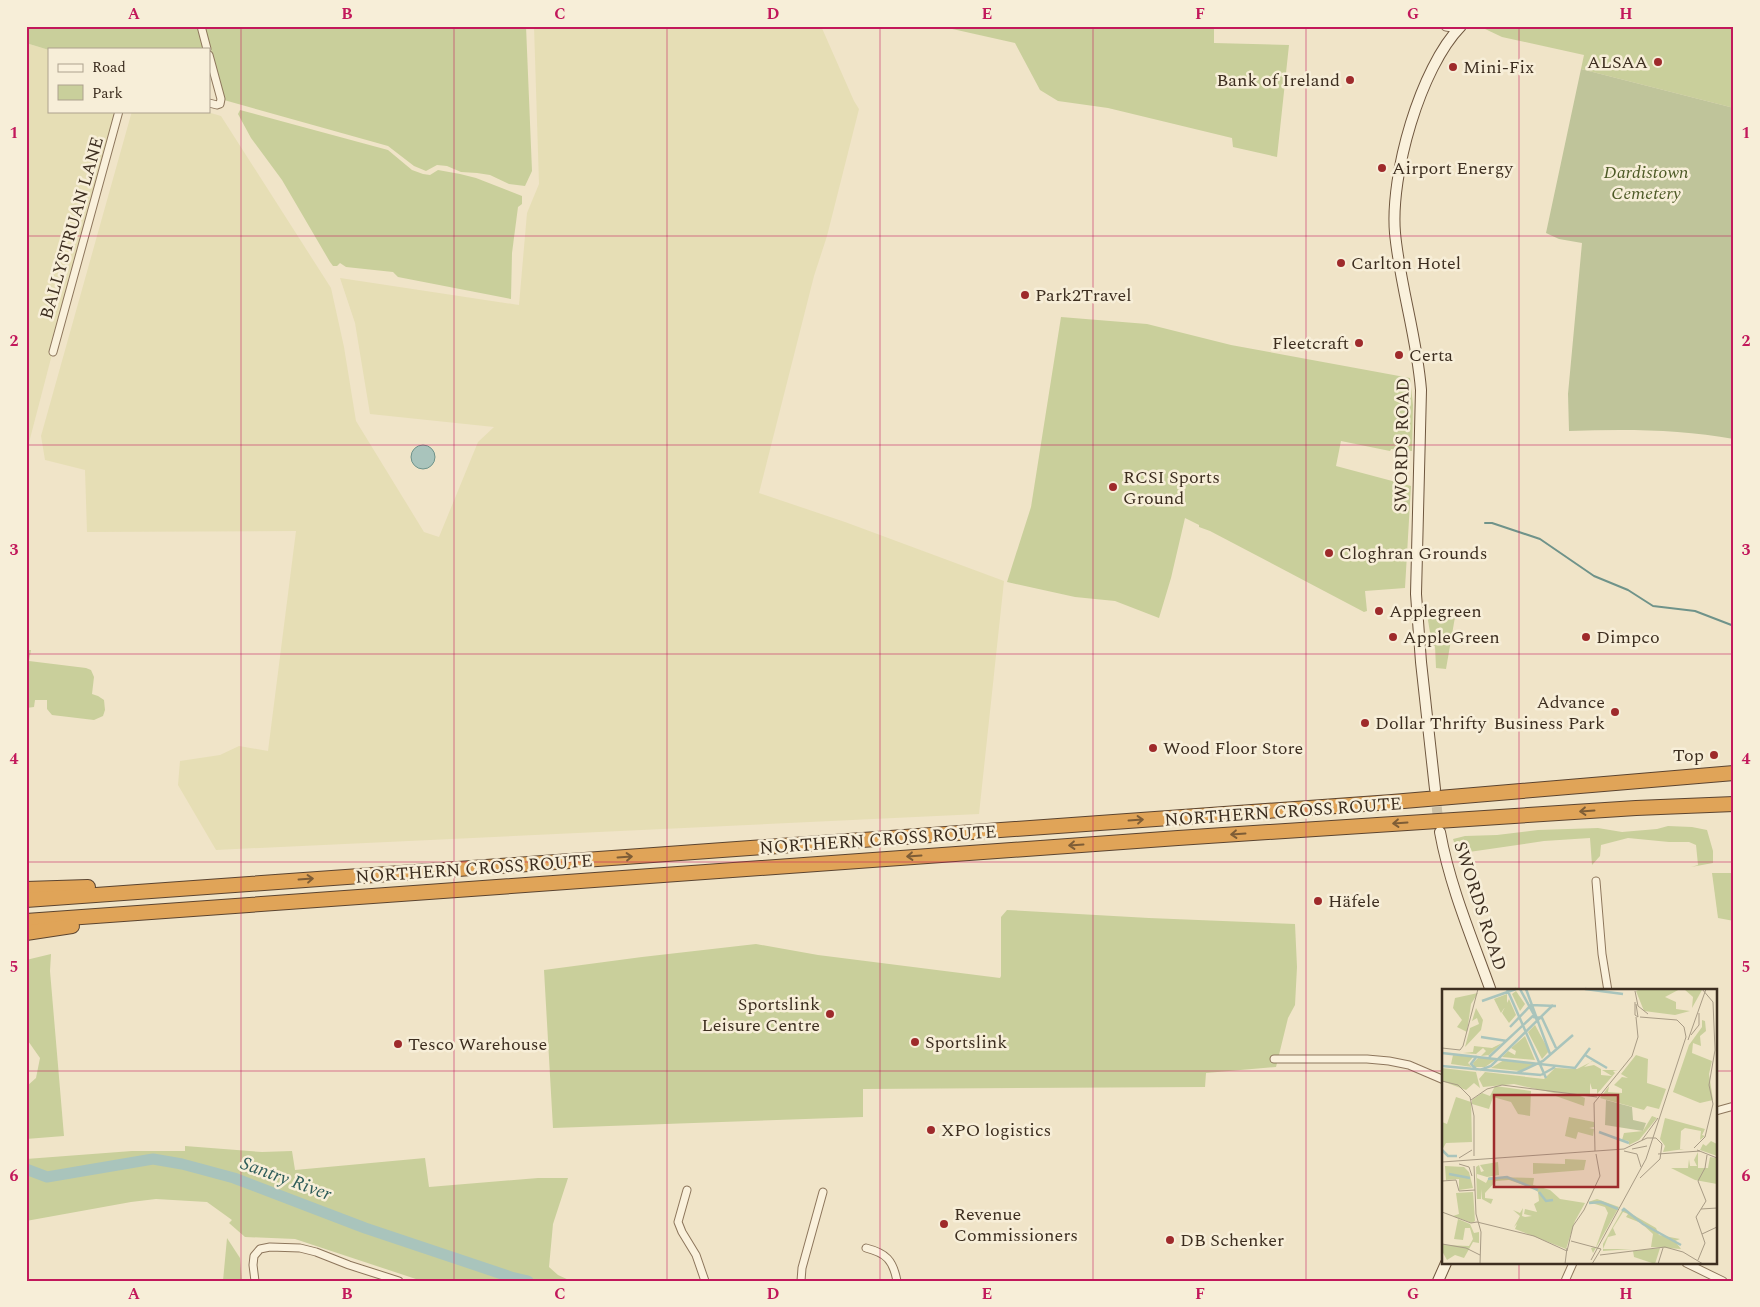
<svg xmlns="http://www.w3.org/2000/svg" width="1760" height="1307" viewBox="0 0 1760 1307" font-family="Spectral,serif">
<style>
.farmland{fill:#e6deb5}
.green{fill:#c9cf9b}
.cemetery{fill:#bfc49a}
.water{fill:#a9c4bc;stroke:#6f938a}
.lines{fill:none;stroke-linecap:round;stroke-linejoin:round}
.stream{stroke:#6f938a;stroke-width:2}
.river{stroke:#a9c4bc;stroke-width:11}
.secondary-tunnel{stroke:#ccc0a6;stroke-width:10;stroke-dasharray:10 5;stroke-linecap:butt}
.minor-casing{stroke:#8d765c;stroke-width:9}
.tertiary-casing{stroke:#8d765c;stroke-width:11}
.secondary-casing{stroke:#6f573f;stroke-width:12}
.motorway-casing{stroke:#5b4430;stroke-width:16}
.minor{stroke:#faf1dc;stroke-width:7}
.tertiary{stroke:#faf1dc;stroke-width:9}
.secondary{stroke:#faf1dc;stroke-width:10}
.motorway{stroke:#e0a458;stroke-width:14}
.oneway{stroke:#7e5d36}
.grid{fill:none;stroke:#c2185b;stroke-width:1;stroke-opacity:0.55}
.poi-dot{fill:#9e2a2b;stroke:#f7eed8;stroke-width:2}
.labels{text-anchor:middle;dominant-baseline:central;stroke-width:5;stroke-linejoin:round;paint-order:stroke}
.poi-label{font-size:18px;fill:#3d2e20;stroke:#f7eed8;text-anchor:start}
.park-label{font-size:18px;font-style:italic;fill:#4d5a26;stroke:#f7eed8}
.street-label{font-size:18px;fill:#3d2e20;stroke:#f7eed8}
.water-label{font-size:19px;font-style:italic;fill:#2f5d5a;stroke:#f7eed8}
.inset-river{fill:none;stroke:#a9c4bc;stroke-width:2.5}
.inset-road{fill:none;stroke:#a89b85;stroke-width:1}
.view{fill:#9e2a2b;fill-opacity:0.15;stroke:#9e2a2b;stroke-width:2.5}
.inset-edge{fill:none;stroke:#3d2e20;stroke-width:2.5}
.neatline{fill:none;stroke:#c2185b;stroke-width:2}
.grid-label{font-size:16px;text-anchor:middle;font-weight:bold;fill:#c2185b}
</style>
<rect width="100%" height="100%" fill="#f0e4c8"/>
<!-- farmland -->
<g class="farmland">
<path d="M534 26H821L854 101 859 109 827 236 814 276 759 493 845 522 1004 581 979 814 216 850 178 785 180 761 220 755 239 746 268 751 296 531 87 532 85 470 45 460 41 436 132 111H204L221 116 331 288 344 347 356 421 424 532 439 537 478 442 494 427 370 414 355 323 340 278 519 305 527 213 539 184Z"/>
<path d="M26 43 49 50V111H119L56 339 26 454Z"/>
</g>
<!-- green -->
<g class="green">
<path d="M26 26H199L205 49H49V50L26 43Z"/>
<path d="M205 26H526L532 171 525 186 509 184 490 175 477 173 461 172 447 166 437 165 426 171 414 166 388 146 224 100Z"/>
<path d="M939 26H1214V43L1289 45 1277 157 1233 147 1232 138 1108 108 1058 101 1040 90 1015 43Z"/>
<path d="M1483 26H1734V108L1581 69 1584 55 1502 37 1483 28Z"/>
<path d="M240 110 388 150 412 170 423 174 430 175 438 170 460 174 476 178 522 196V204L518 207 512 253 511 299 398 277 393 272 346 267 340 263 337 266H333L330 262 282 180 251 138 238 114Z"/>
<path d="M1061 317 1147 324 1231 345 1410 378 1413 405 1412 451 1391 449 1390 451 1341 441 1336 466 1411 486 1405 588 1365 591 1367 611 1364 612 1210 531 1199 527V525L1185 518 1171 578 1159 618 1115 601 1075 597 1007 582 1031 507Z"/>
<path d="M1434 610 1455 617 1446 669 1436 668 1435 646 1432 645 1427 614Z"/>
<path d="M26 650H31L29 661 86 668 91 670 94 677 92 694 98 696 104 700 105 710 103 716 94 720 52 715 47 709V700H35L34 707 26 708Z"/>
<path d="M1668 826 1692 827 1707 830 1713 851V863L1691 867 1698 865 1696 845 1689 842H1669L1628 838 1601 845 1600 856 1592 865 1590 838 1544 841 1462 853 1457 851 1453 839 1465 836 1497 835 1538 830 1598 828 1622 832 1657 829Z"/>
<path d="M1712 873H1734V921L1718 918Z"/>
<path d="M1007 910 1149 918 1295 924 1297 967 1295 1005 1288 1018 1276 1067 1206 1073 1205 1087 863 1089V1117L553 1128 544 970 642 957 756 944 818 955 1000 978 1001 976V917Z"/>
<path d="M51 954 50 971 64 1136 26 1139V1087L36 1078 40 1058 26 1038V960Z"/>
<path d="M185 1146 262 1152 292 1151 295 1170 425 1158 429 1187 538 1178H568L553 1224 549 1267 558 1275 571 1281H422L295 1239 245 1237 229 1223 232 1220 207 1202 156 1199 131 1202 26 1221V1159L132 1151H185Z"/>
<path d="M227 1238 240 1258 242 1281H223Z"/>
</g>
<!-- cemetery -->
<path class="cemetery" d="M1581 69 1734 108V439C1680 429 1624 429 1569 431L1568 394 1582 243 1559 239 1546 233Z"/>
<!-- water -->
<circle class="water" cx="423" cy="457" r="12"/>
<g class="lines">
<!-- stream -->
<path class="stream" d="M1485 523H1492L1540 539 1594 576 1628 590 1653 606 1695 611 1734 626"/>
<!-- river -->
<path class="river" d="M26 1169 47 1177 153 1159 182 1164 234 1178 365 1228 511 1277 528 1281"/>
<!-- secondary-tunnel -->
<path class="secondary-tunnel" d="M1435 792 1439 827"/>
<!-- minor casing -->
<g class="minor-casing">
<g id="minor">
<path d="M201 26 207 49"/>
<path d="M209 55 221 99 220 104 217 105 209 103"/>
<path d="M53 352 119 111"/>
<path d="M1596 881 1602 954 1608 991"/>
<path d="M1274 1059H1367L1389 1061 1409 1065 1444 1080"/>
<path d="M1716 1111 1734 1106"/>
<path d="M687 1190 678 1222 682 1232 696 1255 705 1281"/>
<path d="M866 1248C886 1253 893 1260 897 1281"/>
<path d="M1686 1263 1723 1281"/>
<path d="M255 1281 253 1265 254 1256 260 1249 270 1247 300 1248 316 1252 349 1265 399 1281"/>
<path d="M801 1281 802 1268 823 1192"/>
<path d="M1565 1281 1573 1263"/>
</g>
</g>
<!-- tertiary casing -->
<g class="tertiary-casing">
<path id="tertiary" d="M1446 26 1459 28"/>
</g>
<!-- secondary casing -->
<g class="secondary-casing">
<g id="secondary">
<path d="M1435 789 1421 662 1416 594 1421 390C1417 337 1400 286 1395 233 1390 175 1420 68 1461 26"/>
<path d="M1440 832C1450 887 1472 938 1491 991"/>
<path d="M1438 1281 1446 1263"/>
</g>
</g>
<!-- motorway casing -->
<g class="motorway-casing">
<g id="motorway">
<path d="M26 889 88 887"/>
<path d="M26 900 1392 802 1734 773"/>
<path d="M26 921 1178 838 1636 808 1734 804"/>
<path d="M26 933 72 926"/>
</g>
</g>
<!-- minor -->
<use href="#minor" class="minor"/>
<!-- tertiary -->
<use href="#tertiary" class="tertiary"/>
<!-- secondary -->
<use href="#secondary" class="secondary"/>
<!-- motorway -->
<use href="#motorway" class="motorway"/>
</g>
<!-- one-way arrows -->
<defs><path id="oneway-shaft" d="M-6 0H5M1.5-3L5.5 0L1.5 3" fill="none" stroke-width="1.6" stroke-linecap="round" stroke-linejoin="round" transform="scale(1.25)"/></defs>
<g class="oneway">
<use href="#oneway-shaft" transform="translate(1587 811) rotate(176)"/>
<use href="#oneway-shaft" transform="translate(1136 820) rotate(-4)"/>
<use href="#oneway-shaft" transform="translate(1400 823) rotate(176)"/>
<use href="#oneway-shaft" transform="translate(1238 834) rotate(176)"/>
<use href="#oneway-shaft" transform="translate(1076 845) rotate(176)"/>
<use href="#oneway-shaft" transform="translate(914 856) rotate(176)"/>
<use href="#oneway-shaft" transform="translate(625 857) rotate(-4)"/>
<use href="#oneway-shaft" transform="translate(306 879) rotate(-4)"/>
</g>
<!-- grid -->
<path class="grid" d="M241 26V1281M454 26V1281M667 26V1281M880 26V1281M1093 26V1281M1306 26V1281M1519 26V991M26 236H1734M26 445H1734M26 654H1734M26 862H1734M26 1071H1444M1716 1071H1734M1519 1263V1281"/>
<!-- markers -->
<g class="poi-dot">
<circle cx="1658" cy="62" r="5"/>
<circle cx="1453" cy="67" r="5"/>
<circle cx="1350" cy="80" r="5"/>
<circle cx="1382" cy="168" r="5"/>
<circle cx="1341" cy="263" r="5"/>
<circle cx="1025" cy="295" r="5"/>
<circle cx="1359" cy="343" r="5"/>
<circle cx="1399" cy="355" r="5"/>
<circle cx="1113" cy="487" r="5"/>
<circle cx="1329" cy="553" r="5"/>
<circle cx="1379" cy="611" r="5"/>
<circle cx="1393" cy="637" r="5"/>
<circle cx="1586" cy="637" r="5"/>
<circle cx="1615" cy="712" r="5"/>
<circle cx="1365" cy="723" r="5"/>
<circle cx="1153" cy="748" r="5"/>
<circle cx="1714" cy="755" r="5"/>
<circle cx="1318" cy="901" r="5"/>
<circle cx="830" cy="1014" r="5"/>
<circle cx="915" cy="1042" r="5"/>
<circle cx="398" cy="1044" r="5"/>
<circle cx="931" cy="1130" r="5"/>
<circle cx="944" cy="1224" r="5"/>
<circle cx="1170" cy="1240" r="5"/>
</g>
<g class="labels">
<!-- poi labels -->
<g class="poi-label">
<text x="1648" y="62" text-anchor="end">ALSAA</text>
<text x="1463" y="67">Mini-Fix</text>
<text x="1340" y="80" text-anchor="end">Bank of Ireland</text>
<text x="1392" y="168">Airport Energy</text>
<text x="1351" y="263">Carlton Hotel</text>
<text x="1035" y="295">Park2Travel</text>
<text x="1349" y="343" text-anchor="end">Fleetcraft</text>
<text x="1409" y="355">Certa</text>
<text x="1123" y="477">RCSI Sports<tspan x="1123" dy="21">Ground</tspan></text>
<text x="1339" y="553">Cloghran Grounds</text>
<text x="1389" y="611">Applegreen</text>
<text x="1403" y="637">AppleGreen</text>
<text x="1596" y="637">Dimpco</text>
<text x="1605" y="702" text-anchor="end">Advance<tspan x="1605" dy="21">Business Park</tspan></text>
<text x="1375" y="723">Dollar Thrifty</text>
<text x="1163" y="748">Wood Floor Store</text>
<text x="1704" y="755" text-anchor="end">Top</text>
<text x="1328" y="901">Häfele</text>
<text x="820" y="1004" text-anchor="end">Sportslink<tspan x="820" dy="21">Leisure Centre</tspan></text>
<text x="925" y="1042">Sportslink</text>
<text x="408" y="1044">Tesco Warehouse</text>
<text x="941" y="1130">XPO logistics</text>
<text x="954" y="1214">Revenue<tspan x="954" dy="21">Commissioners</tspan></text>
<text x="1180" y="1240">DB Schenker</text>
</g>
<!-- park labels -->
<g class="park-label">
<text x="1646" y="172">Dardistown<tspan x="1646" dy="21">Cemetery</tspan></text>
</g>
<!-- street labels -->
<g class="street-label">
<text transform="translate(72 228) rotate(-74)">BALLYSTRUAN LANE</text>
<text transform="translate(1402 445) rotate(-89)">SWORDS ROAD</text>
<text transform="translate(1283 812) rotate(-4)">NORTHERN CROSS ROUTE</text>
<text transform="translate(878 840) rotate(-4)">NORTHERN CROSS ROUTE</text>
<text transform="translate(474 869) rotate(-4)">NORTHERN CROSS ROUTE</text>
<text transform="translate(1480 906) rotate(72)">SWORDS ROAD</text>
</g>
<!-- water labels -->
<g class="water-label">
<text transform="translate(286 1179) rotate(20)">Santry River</text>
</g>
</g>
<!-- overview -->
<g transform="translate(1442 989)">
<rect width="275" height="275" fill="#f0e4c8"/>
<path d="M199 0H238L223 8 234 13V20L248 22 233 26 202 22 194 2ZM242 0 260 1 250 19 251 8ZM74 2 83 15 78 22 70 5ZM36 4 29 15 25 43 15 38 20 31 11 19 13 9ZM65 5V15L59 24 52 10ZM67 10 74 26 67 34 60 24ZM34 19 41 31 39 41 23 58 28 39 37 35 35 29 30 32ZM260 31 263 32 264 42 258 47 259 57 251 54 250 64 270 72 267 85 271 111 258 114 231 103 247 56 260 38ZM93 36 107 62 100 70 86 43ZM83 47 93 71 60 68 66 62 73 66 74 62 69 59ZM60 54 47 66 39 67 44 62 41 59 34 65 21 64 31 63 32 57 50 59ZM11 66 31 68 26 74 30 78 9 75ZM194 66 206 70 205 94 224 100 217 120 205 117 202 121 158 109 167 97 166 103 180 104V100L172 96 180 88 186 89 179 85ZM37 68 53 70V71L43 78H32L31 74ZM62 71 92 74 93 75 78 82 49 79ZM150 72 142 78 152 76 159 80V86L170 87 160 81H176L171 82 173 84 155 105V100H150L148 94V106L112 104 72 95 41 98 37 90 43 83 102 90 113 79 135 80 151 72 167 80ZM0 79 34 83 38 99 32 94 24 101 0 92ZM53 97 89 102 88 127 76 125 69 113 51 108 47 120 30 115V111L40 104 48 107ZM111 106 138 107 143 109 142 117ZM14 108 29 113 30 153 4 154 0 161V133L5 135ZM210 127 215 129 197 151 187 156V152L180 151 182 144 201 142ZM127 128 152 133V138L147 139 152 140 151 147 136 143 134 150 123 147ZM223 129 263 140 260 146 263 147 258 151 259 142 243 139 239 142 238 160H242L221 163 223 157 218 150ZM269 152 275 155V167L258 161 261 155 264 157ZM256 163V179H266L268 168 275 169V195L253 191 229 179H246L247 170 248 177H255L252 171ZM123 170 144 171 142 181 91 185V174L123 175ZM56 173 57 186 45 188 35 185V189L44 194 47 188 92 189 91 196 108 201 118 210 143 214 133 232 124 260 73 240 75 235 72 238 78 227 71 221 78 224 81 219 80 227 83 228 90 227 82 225 83 220 95 223 92 215 97 212 96 203 91 199 67 191 54 192 43 204V209L51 210 49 215 40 210V200L39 210H35L34 178 37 176 39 183 42 182 38 176ZM3 177 22 178 27 183 31 199 17 201V190L4 191ZM31 203 33 232 30 234 11 227 17 225 14 204ZM155 210 177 218 151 264 149 259 154 258 166 224 163 218 146 213ZM181 220 214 239 217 246 238 250 233 252 239 260 209 258 211 245 199 234 184 228 186 225 181 223 171 239 174 246 166 248 161 260H190L161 262V255ZM16 230 28 235 32 244 37 243V254L31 253 22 269 13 266 5 271 0 262 1 256 27 257 31 250 28 239H23L21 251 12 250ZM218 259 213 275 192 268 191 262Z" fill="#c9cf9b"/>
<path d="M164 111 190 118 191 131 204 134 201 142 163 136Z" fill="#bfc49a"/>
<path class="inset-river" d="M65 0 104 89M78 0 97 35M84 0 108 65M143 0 181 5M40 12 74 0M91 28 100 29 114 59M68 38 89 16 114 17M39 48 65 52M0 64 133 79 148 59M143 66 165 79M47 68 93 25M0 77 99 86M35 81 29 75 35 67M38 81 49 77 111 16M75 84 101 72 131 46M99 86 113 78M157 143 187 154M0 161 6 167H15M7 185 28 189M46 190 65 188 96 201M97 203 104 212 111 211M147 214 159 213 176 220M180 222 182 220 201 235 239 256"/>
<path class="inset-road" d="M193 2 196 17 206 25M193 13V26L196 28 194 15M249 46 257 36V24M246 51 264 0M0 59 18 61 21 57 36 0M0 92 16 96 28 108 32 127V167M29 111 45 100 60 96 155 108M200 151 216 129M252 159 263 148 271 115 267 96 273 61 271 13 260 0M190 160 205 157M255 161 275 169M153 162 152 114 190 67 196 48 194 28M182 162 195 165 199 178M216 165 258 162M17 169 30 161M0 173 182 160 205 149H214L220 155 218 170 198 189M17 175 27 178 30 187M32 177 34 225 39 243 38 275M0 192 14 191 17 202 33 201M259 220 275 219M0 223 29 234 35 233M35 233 92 247 125 262M260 245 275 238M129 252 159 260 150 275M0 255 24 259 38 266M125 262 131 237 142 221 158 187 154 165M158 266 223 258 241 263 261 275M149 271 204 170 244 48 242 38 235 31 198 28M256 271 263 254 254 228 264 212 256 192 263 179 265 166M123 275 125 259M216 275 221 259"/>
<path class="view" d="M52 106H176V198H52Z"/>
<rect width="275" height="275" class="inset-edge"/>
</g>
<!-- border -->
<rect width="1760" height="1307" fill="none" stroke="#f7eed8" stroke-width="55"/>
<!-- legend -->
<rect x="48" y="48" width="162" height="65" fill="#f7eed8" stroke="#ada18e"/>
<rect x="58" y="64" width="25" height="8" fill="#faf1dc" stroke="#ada18e"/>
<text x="92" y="72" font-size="15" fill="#3d2e20">Road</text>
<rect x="58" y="85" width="25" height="15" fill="#c9cf9b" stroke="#ada18e"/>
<text x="92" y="98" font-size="15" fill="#3d2e20">Park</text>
<rect x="28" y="28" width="1704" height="1252" class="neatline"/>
<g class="grid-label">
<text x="134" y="19">A</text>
<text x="347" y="19">B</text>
<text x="560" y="19">C</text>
<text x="773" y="19">D</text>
<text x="987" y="19">E</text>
<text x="1200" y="19">F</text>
<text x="1413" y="19">G</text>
<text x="1626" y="19">H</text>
<text x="14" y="138">1</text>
<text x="1746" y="138">1</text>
<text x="14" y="346">2</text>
<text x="1746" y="346">2</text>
<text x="14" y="555">3</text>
<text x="1746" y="555">3</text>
<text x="14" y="764">4</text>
<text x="1746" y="764">4</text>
<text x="14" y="972">5</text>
<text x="1746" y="972">5</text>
<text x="14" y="1181">6</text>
<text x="1746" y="1181">6</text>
<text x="134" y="1299">A</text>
<text x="347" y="1299">B</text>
<text x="560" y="1299">C</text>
<text x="773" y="1299">D</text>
<text x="987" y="1299">E</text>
<text x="1200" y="1299">F</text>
<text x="1413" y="1299">G</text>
<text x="1626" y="1299">H</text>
</g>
</svg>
